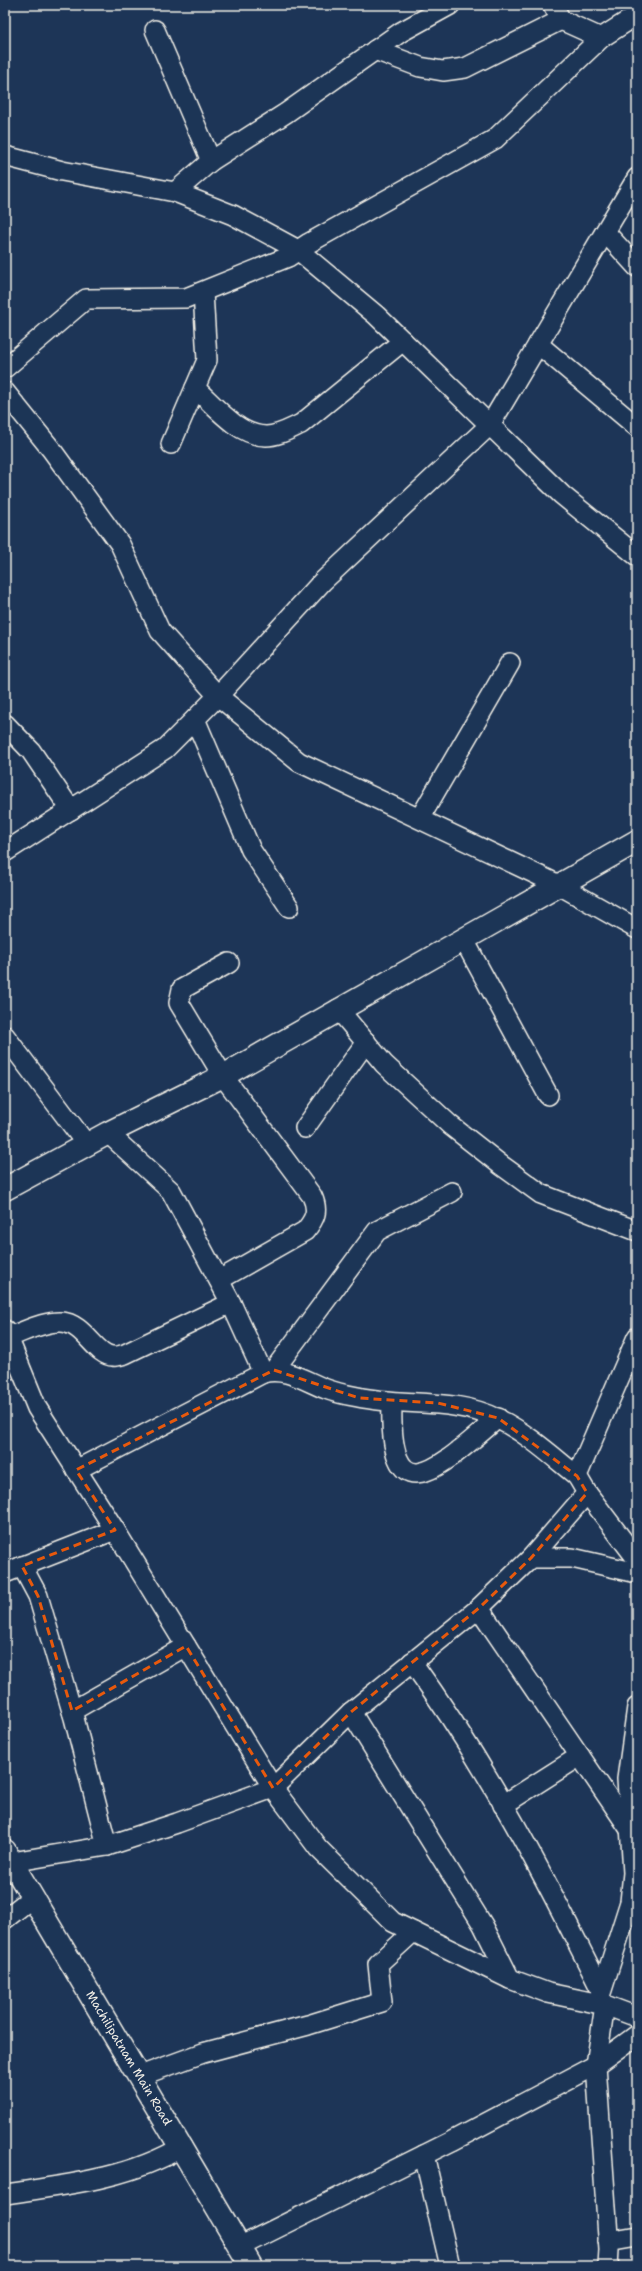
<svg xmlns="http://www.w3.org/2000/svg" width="642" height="2271" viewBox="0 0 642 2271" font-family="'Shantell Sans',sans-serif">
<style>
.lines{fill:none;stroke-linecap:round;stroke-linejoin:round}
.minor-casing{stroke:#f4f1e8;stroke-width:22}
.tertiary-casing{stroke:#f4f1e8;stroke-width:25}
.minor{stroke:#1d3557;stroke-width:19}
.tertiary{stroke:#1d3557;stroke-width:22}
.marked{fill:none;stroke:#e8590c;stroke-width:3;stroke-dasharray:8 5;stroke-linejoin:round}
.labels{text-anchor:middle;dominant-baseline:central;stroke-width:3;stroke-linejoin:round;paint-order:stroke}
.street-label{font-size:12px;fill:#f4f1e8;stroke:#1d3557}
</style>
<rect width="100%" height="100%" fill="#1d3557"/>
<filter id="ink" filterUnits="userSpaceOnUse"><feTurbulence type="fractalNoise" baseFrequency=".025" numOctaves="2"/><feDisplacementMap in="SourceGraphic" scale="8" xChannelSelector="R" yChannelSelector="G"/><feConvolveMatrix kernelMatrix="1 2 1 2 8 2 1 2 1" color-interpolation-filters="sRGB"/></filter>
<g filter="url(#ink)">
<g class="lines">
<!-- minor casing -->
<g class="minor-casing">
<g id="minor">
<path d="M553 5 561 20 601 38"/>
<path d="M155 30 211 161"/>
<path d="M375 50 420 67 443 71 465 68 561 20"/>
<path d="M5 156 62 171 175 192 233 215 298 250 376 315 562 495 637 556"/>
<path d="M175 192 211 161 286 113 401 32 450 5"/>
<path d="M605 232 637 267"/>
<path d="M538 344 637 427"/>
<path d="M5 368 86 299 186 298 288 257 309 243 495 139 601 38 637 15"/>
<path d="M195 388C214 405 238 436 266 436 278 436 290 429 301 424L403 341"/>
<path d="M5 392 51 449 120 544 160 631 218 696 322 582 490 425 637 178"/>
<path d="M171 444 207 360 203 292"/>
<path d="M195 719 251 850 289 907"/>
<path d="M5 724 31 751 71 810"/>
<path d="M420 818 510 663"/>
<path d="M5 852 165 749 218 696 299 762 559 885 637 929"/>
<path d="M464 940 548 1095"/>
<path d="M338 1009 384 1064 450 1125 501 1165 541 1194 637 1231"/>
<path d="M5 1036 87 1145"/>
<path d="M305 1128 366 1042"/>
<path d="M219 1280 305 1231C315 1219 319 1211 312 1196L223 1076 179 1003 182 989 229 963"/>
<path d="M5 1330 37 1408 115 1530 5 1573"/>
<path d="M8 1337C24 1332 44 1321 61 1322 85 1323 95 1356 113 1356 117 1357 122 1355 125 1354L231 1303"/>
<path d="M274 1370 377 1231 452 1192"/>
<path d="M263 1373C285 1367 305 1381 326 1389 336 1393 347 1395 358 1397 405 1407 454 1397 498 1419 527 1433 552 1456 577 1476L637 1337"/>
<path d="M392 1402C388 1523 445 1462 498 1418"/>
<path d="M76 1470 263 1373 231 1303 171 1191 108 1133"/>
<path d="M577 1476 587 1493 531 1558 479 1608 351 1712 273 1788 318 1848 393 1922 510 1979 548 1993 605 2005"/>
<path d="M587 1493 637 1559"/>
<path d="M531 1558H572L637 1573"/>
<path d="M22 1566 38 1596 74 1718 107 1846"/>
<path d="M479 1608 629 1828"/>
<path d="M412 1662C487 1765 545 1877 601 1990"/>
<path d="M72 1711 186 1646"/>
<path d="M351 1712 483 1925 510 1979"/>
<path d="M503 1805 580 1756"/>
<path d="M12 1862 107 1846 177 1823 273 1788 115 1530"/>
<path d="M5 1919 33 1897"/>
<path d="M600 1996 630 1902 633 1873 627 1779 637 1707"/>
<path d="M140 2076 203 2053 308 2025 382 2002 378 1964 413 1932"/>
<path d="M424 2155 450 2266"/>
<path d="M5 2194C65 2185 128 2179 182 2147"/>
<path d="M608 2241 637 2236"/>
<path d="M241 2246 452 2141 596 2065 637 2035"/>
<path d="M608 2266 609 2250 596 2065 605 2005 637 2017"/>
</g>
</g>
<!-- tertiary casing -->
<g class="tertiary-casing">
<g id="tertiary">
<path d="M5 1189 108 1133 223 1076 637 841"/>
<path d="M5 1851 251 2266"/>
</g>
</g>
<!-- minor -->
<use href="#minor" class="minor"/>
<!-- tertiary -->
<use href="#tertiary" class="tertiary"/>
</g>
</g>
<!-- marked area -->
<path class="marked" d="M274 1370 359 1398 438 1403 498 1418 577 1476 587 1493 531 1558 479 1608 351 1712 273 1788 186 1646 72 1711 38 1596 22 1566 115 1530 76 1470Z"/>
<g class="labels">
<!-- street labels -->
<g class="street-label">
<text transform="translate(129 2058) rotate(59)">Machilipatnam Main Road</text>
</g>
</g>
<!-- margin -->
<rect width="642" height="2271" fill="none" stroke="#1d3557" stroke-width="20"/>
<rect x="10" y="10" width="622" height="2251" fill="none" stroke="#f4f1e8" stroke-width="1.5" filter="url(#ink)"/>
</svg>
